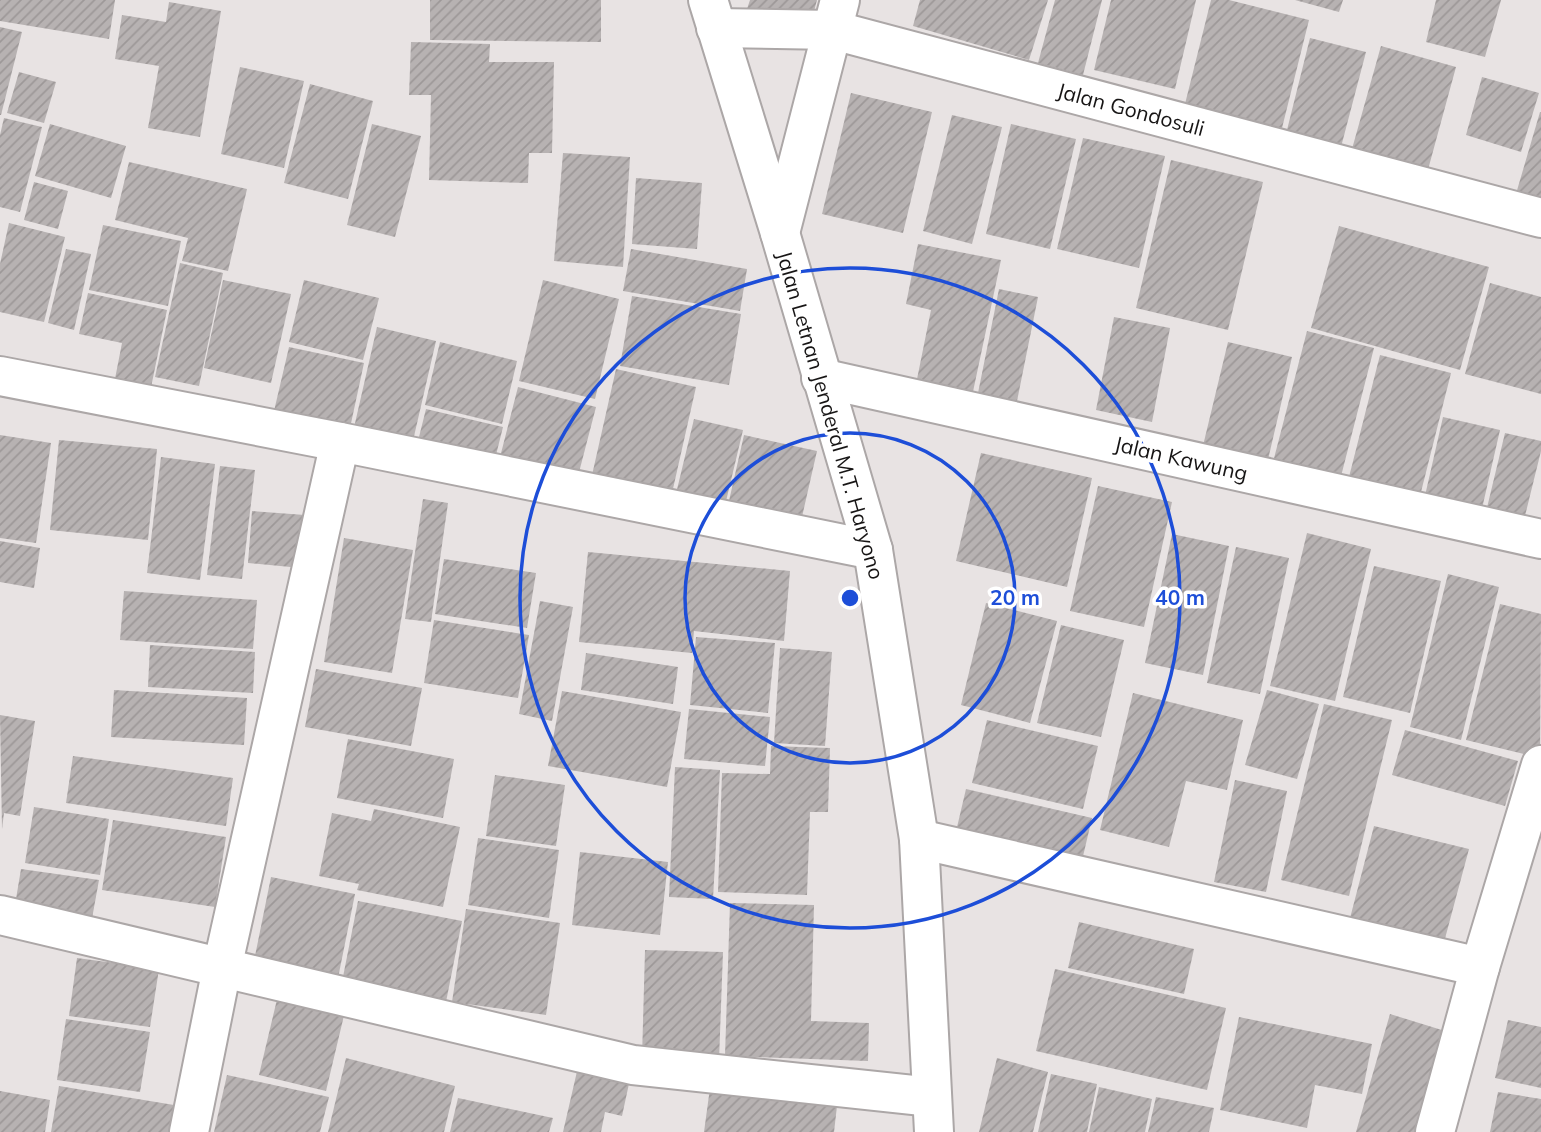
<svg xmlns="http://www.w3.org/2000/svg" width="1541" height="1132" viewBox="0 0 1541 1132" font-family="Mulish,sans-serif">
<style>
.building{fill:url(#building-hatch)}
.lines{fill:none;stroke-linecap:round;stroke-linejoin:round}
.street-casing{stroke:#aca7a7;stroke-width:42}
.highway-casing{stroke:#aca7a7;stroke-width:42}
.street{stroke:#fff;stroke-width:38}
.highway{stroke:#fff;stroke-width:38}
.ring{fill:none;stroke:#1d4ed8;stroke-width:3.5}
.labels{text-anchor:middle;dominant-baseline:central;stroke-width:7;stroke-linejoin:round;paint-order:stroke}
.street-label{font-size:21px;fill:#171515;stroke:#fff}
.centre{fill:#1d4ed8;stroke:#fff;stroke-width:3.5}
.ring-label{font-size:21px;text-anchor:middle;font-weight:bold;fill:#1d4ed8;stroke:#fff;stroke-width:7;stroke-linejoin:round;paint-order:stroke}
</style>
<defs>
<pattern id="building-hatch" width="6" height="6" patternUnits="userSpaceOnUse" patternTransform="scale(1.75)"><rect width="6" height="6" fill="#b7b2b2"/><path d="M-1 1l2-2M0 6l6-6M5 7l2-2" fill="none" stroke="#9d9898"/></pattern>
</defs>
<rect width="100%" height="100%" fill="#e8e3e3"/>
<!-- building -->
<g class="building">
<path d="M0 0H115L109 39 0 21Z"/>
<path d="M430 0H601V42L430 40Z"/>
<path d="M750 0H817L810 26 747 9Z"/>
<path d="M920 0H1048L1029 60 913 26Z"/>
<path d="M1055 0H1102L1083 75 1038 63Z"/>
<path d="M1111 0H1196L1175 89 1094 70Z"/>
<path d="M1211 0H1229L1309 20 1282 128 1185 104Z"/>
<path d="M1295 0H1343L1339 12Z"/>
<path d="M1436 0H1501L1485 57 1426 42Z"/>
<path d="M169 2 221 11 200 137 148 128 159 66 115 59 122 15 166 22Z"/>
<path d="M0 27 22 32 1 115H0Z"/>
<path d="M1310 38 1366 52 1341 147 1286 134Z"/>
<path d="M411 42 490 44 489 62H554L552 153H529L528 183 429 180 431 95H409Z"/>
<path d="M1381 46 1456 67 1426 177 1350 156Z"/>
<path d="M240 67 304 81 284 168 221 154Z"/>
<path d="M19 72 56 82 44 123 7 113Z"/>
<path d="M1482 77 1539 93 1521 152 1466 135Z"/>
<path d="M310 84 373 101 348 199 284 183Z"/>
<path d="M851 93 932 112 903 233 822 214Z"/>
<path d="M1540 112H1541V212L1513 204Z"/>
<path d="M952 115 1002 127 972 244 923 231Z"/>
<path d="M4 118 42 127 20 212 0 207V135Z"/>
<path d="M50 124 126 146 111 198 35 176Z"/>
<path d="M372 124 421 136 395 237 347 225Z"/>
<path d="M1011 124 1076 139 1050 249 986 234Z"/>
<path d="M1083 138 1165 156 1139 268 1057 249Z"/>
<path d="M563 153 630 157 623 267 554 261Z"/>
<path d="M1171 160 1263 182 1228 330 1136 308Z"/>
<path d="M129 162 247 189 228 271 182 261 188 238 115 220Z"/>
<path d="M636 178 702 183 697 249 632 244Z"/>
<path d="M34 182 68 191 58 229 24 220Z"/>
<path d="M9 223 65 237 44 322 0 312V264Z"/>
<path d="M103 225 181 241 168 306 89 290Z"/>
<path d="M1339 226 1489 267 1460 370 1311 328Z"/>
<path d="M918 244 1001 260 971 401 915 389 931 310 906 304Z"/>
<path d="M66 249 91 254 74 330 48 323Z"/>
<path d="M631 249 747 269 740 311 623 291Z"/>
<path d="M180 263 223 273 199 386 155 377Z"/>
<path d="M223 280 291 294 271 383 204 368Z"/>
<path d="M304 280 379 298 363 360 289 342Z"/>
<path d="M543 280 619 299 595 399 519 381Z"/>
<path d="M1490 283 1541 297V394L1465 374Z"/>
<path d="M999 289 1038 297 1015 411 976 403Z"/>
<path d="M88 293 167 310 149 397 113 389 122 343 79 334Z"/>
<path d="M632 296 741 314 729 385 620 366Z"/>
<path d="M1114 317 1170 328 1152 422 1096 410Z"/>
<path d="M377 327 436 341 412 445 353 432Z"/>
<path d="M1307 331 1374 348 1339 484 1272 466Z"/>
<path d="M440 342 517 361 502 424 425 405Z"/>
<path d="M1228 342 1292 357 1266 468 1201 454Z"/>
<path d="M289 347 364 363 350 428 274 411Z"/>
<path d="M1380 355 1451 373 1420 496 1349 477Z"/>
<path d="M616 369 696 387 670 502 590 484Z"/>
<path d="M518 387 596 407 577 480 499 461Z"/>
<path d="M426 409 503 427 493 467 416 449Z"/>
<path d="M1443 417 1500 430 1481 513 1424 500Z"/>
<path d="M694 419 743 430 722 518 673 506Z"/>
<path d="M1505 433 1541 441V451L1523 524 1485 516Z"/>
<path d="M0 435 51 443 36 543 0 538Z"/>
<path d="M744 435 817 451 799 530 726 514Z"/>
<path d="M59 440 157 449 148 540 50 530Z"/>
<path d="M981 453 1092 478 1067 587 956 561Z"/>
<path d="M161 457 215 464 200 580 147 573Z"/>
<path d="M220 466 255 470 242 579 207 575Z"/>
<path d="M1098 486 1172 502 1144 627 1070 611Z"/>
<path d="M423 499 448 503 431 622 405 619Z"/>
<path d="M252 511 305 515 301 568 248 563Z"/>
<path d="M1307 533 1371 549 1335 701 1270 686Z"/>
<path d="M1172 534 1229 546 1203 675 1145 663Z"/>
<path d="M344 538 413 550 392 673 324 662Z"/>
<path d="M0 541 40 548 34 588 0 582Z"/>
<path d="M1236 547 1289 558 1260 694 1207 683Z"/>
<path d="M588 552 790 571 784 641 694 631 692 653 579 642Z"/>
<path d="M444 559 536 573 527 628 435 614Z"/>
<path d="M1374 566 1441 581 1410 713 1343 697Z"/>
<path d="M1448 574 1499 587 1461 740 1410 727Z"/>
<path d="M124 591 257 600 253 649 120 640Z"/>
<path d="M540 601 573 607 552 721 519 714Z"/>
<path d="M986 603 1057 621 1030 723 961 705Z"/>
<path d="M1500 604 1541 614 1540 758 1466 740Z"/>
<path d="M434 620 529 635 518 698 424 683Z"/>
<path d="M1061 625 1124 640 1101 737 1037 723Z"/>
<path d="M696 637 775 643 768 713 690 705Z"/>
<path d="M150 645 255 652 253 693 148 687Z"/>
<path d="M780 648 832 652 825 746 774 743Z"/>
<path d="M586 653 678 667 673 704 581 690Z"/>
<path d="M316 669 422 688 411 746 305 727Z"/>
<path d="M114 690 247 698 244 745 111 737Z"/>
<path d="M1267 690 1319 704 1297 779 1245 765Z"/>
<path d="M562 691 681 712 667 787 548 766Z"/>
<path d="M1133 693 1243 720 1227 790 1186 781 1169 847 1100 830Z"/>
<path d="M1324 704 1392 720 1349 896 1281 880Z"/>
<path d="M689 709 770 717 765 766 684 759Z"/>
<path d="M0 715 35 721 20 816 4 813 2 829Z"/>
<path d="M987 720 1098 746 1083 809 972 783Z"/>
<path d="M1405 730 1518 761 1505 806 1392 775Z"/>
<path d="M348 739 454 759 443 818 337 798Z"/>
<path d="M771 746 830 748 828 812H810L807 895 718 892 722 773 770 774Z"/>
<path d="M73 756 233 778 226 826 66 803Z"/>
<path d="M675 767 720 770 713 899 669 897Z"/>
<path d="M495 775 565 785 556 846 486 836Z"/>
<path d="M1235 780 1287 791 1266 892 1214 882Z"/>
<path d="M966 789 1092 818 1080 869 954 840Z"/>
<path d="M34 807 109 819 100 875 25 863Z"/>
<path d="M374 809 460 827 443 907 357 890 359 884 319 876 332 813 371 821Z"/>
<path d="M113 820 226 837 215 907 102 890Z"/>
<path d="M1374 826 1469 849 1443 946 1349 922Z"/>
<path d="M478 838 559 850 549 918 468 905Z"/>
<path d="M580 852 668 862 660 935 572 925Z"/>
<path d="M21 869 99 880 91 924 14 911Z"/>
<path d="M271 877 355 894 337 983 253 966Z"/>
<path d="M358 901 462 921 445 1007 341 987Z"/>
<path d="M730 903 814 905 811 1021 869 1023 868 1061 725 1056Z"/>
<path d="M466 909 560 923 546 1015 452 1002Z"/>
<path d="M1079 922 1194 949 1184 994 1068 968Z"/>
<path d="M645 950 723 952 719 1061 642 1058Z"/>
<path d="M77 958 159 969 150 1027 69 1016Z"/>
<path d="M1055 969 1226 1008 1207 1090 1036 1051Z"/>
<path d="M279 991 346 1007 326 1091 259 1075Z"/>
<path d="M1390 1014 1458 1035 1429 1132H1356Z"/>
<path d="M1239 1017 1372 1044 1362 1094 1315 1085 1307 1128 1220 1110Z"/>
<path d="M66 1019 150 1032 140 1092 57 1080Z"/>
<path d="M1508 1020 1541 1027V1088L1495 1078Z"/>
<path d="M346 1058 455 1086 444 1132H328Z"/>
<path d="M997 1058 1048 1072 1033 1132H979Z"/>
<path d="M578 1067 630 1079 622 1116 605 1112 601 1132H563Z"/>
<path d="M1051 1074 1097 1084 1087 1132H1038Z"/>
<path d="M227 1075 329 1097 320 1132H214Z"/>
<path d="M59 1086 174 1105 169 1132H51Z"/>
<path d="M1099 1087 1152 1099 1145 1132H1089Z"/>
<path d="M710 1088 837 1106 834 1132H704Z"/>
<path d="M0 1091 50 1100 45 1132H0Z"/>
<path d="M1498 1092 1541 1099V1132H1490Z"/>
<path d="M1156 1097 1214 1108 1209 1132H1148Z"/>
<path d="M458 1098 553 1118 549 1132H450Z"/>
</g>
<g class="lines">
<!-- street casing -->
<g class="street-casing">
<g id="street">
<path d="M716 28 833 30 1541 218"/>
<path d="M780 233 840 0"/>
<path d="M0 376 340 442 873 550"/>
<path d="M821 378 1541 539"/>
<path d="M919 839 1480 967"/>
<path d="M0 915 633 1065 932 1097"/>
<path d="M189 1132 222 968 340 442"/>
<path d="M1435 1132 1480 967 1541 765"/>
</g>
</g>
<!-- highway casing -->
<g class="highway-casing">
<path id="highway" d="M708 0 780 233 873 550 919 839 934 1132"/>
</g>
<!-- street -->
<use href="#street" class="street"/>
<!-- highway -->
<use href="#highway" class="highway"/>
</g>
<!-- distance rings -->
<g class="ring">
<circle cx="850" cy="598" r="165"/>
<circle cx="850" cy="598" r="330"/>
</g>
<g class="labels">
<!-- street labels -->
<g class="street-label">
<text transform="translate(1131 109) rotate(15)">Jalan Gondosuli</text>
<text transform="translate(831 415) rotate(74)">Jalan Letnan Jenderal M.T. Haryono</text>
<text transform="translate(1181 458) rotate(13)">Jalan Kawung</text>
</g>
</g>
<circle cx="850" cy="598" r="10" class="centre"/>
<g class="ring-label">
<text x="1015" y="605">20 m</text>
<text x="1180" y="605">40 m</text>
</g>
</svg>
